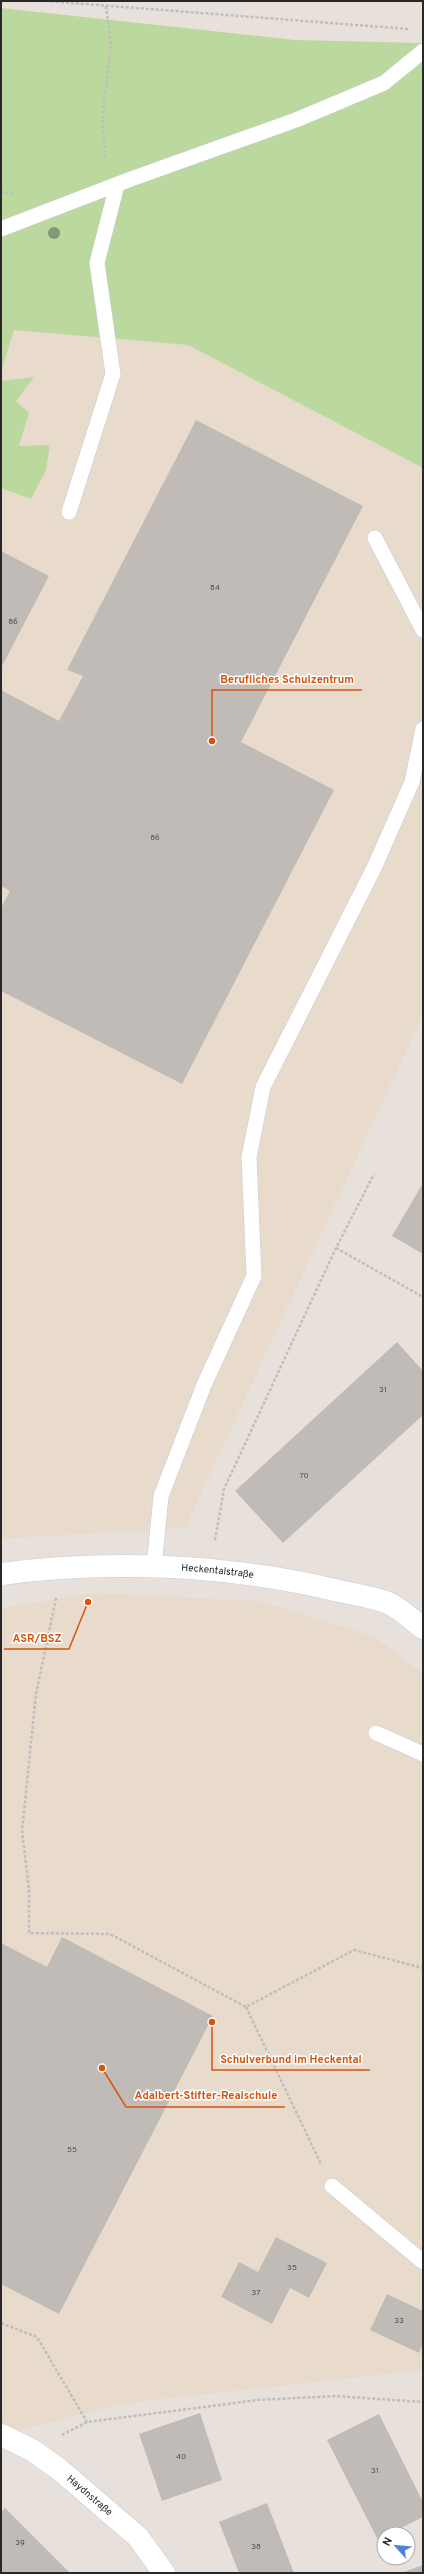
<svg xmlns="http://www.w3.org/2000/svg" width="424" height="2574" viewBox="0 0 424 2574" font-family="Overpass,sans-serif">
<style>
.education{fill:#e8dbcc}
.green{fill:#bbd99e}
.building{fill:#c1bbb8}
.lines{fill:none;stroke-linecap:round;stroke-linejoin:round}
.service-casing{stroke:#c6cbd4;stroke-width:16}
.minor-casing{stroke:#c6cbd4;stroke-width:23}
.path{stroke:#bebebe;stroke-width:2.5;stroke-dasharray:3 2;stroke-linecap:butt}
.service{stroke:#fff;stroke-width:15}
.minor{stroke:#fff;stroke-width:22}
.tree{fill:#869775}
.labels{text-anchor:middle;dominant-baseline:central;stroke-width:3;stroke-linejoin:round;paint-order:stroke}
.number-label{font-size:8px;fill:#4e4d4c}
.street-label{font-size:10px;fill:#282828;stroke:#fff}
.leader{fill:none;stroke:#d5540f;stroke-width:1.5}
.callout-dot{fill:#d5540f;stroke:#fff;stroke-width:1.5}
.callout-label{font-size:11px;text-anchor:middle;font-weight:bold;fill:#d5540f;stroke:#fff;stroke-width:3;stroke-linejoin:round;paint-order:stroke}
</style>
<rect width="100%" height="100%" fill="#e8e1db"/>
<!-- education -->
<g class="education">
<path d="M1 328 188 345 423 468V1015L185 1528 1 1539Z"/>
<path d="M95 1593 259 1601 373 1636 423 1673V2370L121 2404 12 2432 1 2427V1608Z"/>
</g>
<!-- green -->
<g class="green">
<path d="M1 8 295 40 423 43V468L188 345 14 330 1 372Z"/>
<path d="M34 377 16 401 29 413 19 446 50 445 46 470 31 499 1 488V381Z"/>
</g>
<!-- building -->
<g class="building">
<path d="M196 420 363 506 241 742 334 790 182 1084 1 991V908L10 891 1 886V690L59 721 83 676 67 670Z"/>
<path d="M1 551 49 576 1 668Z"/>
<path d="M423 1183V1254L392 1236Z"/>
<path d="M397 1342 423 1371V1415L283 1543 235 1491Z"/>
<path d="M62 1937 213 2016 59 2314 1 2284V1943L47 1967Z"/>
<path d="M276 2237 327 2263 309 2298 290 2288 272 2324 221 2297 239 2262 258 2272Z"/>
<path d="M387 2294 423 2311V2344L419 2353 370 2330Z"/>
<path d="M200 2413 222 2480 162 2501 139 2434Z"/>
<path d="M379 2414 423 2502V2517L389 2534H384V2537L378 2540 327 2440Z"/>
<path d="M267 2503 294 2573H239L219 2522Z"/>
<path d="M5 2508 70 2573H1V2512Z"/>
<path d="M423 2565V2573H401Z"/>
</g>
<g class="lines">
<!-- service casing -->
<g class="service-casing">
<g id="service">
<path d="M1 229 131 179 296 120 384 83 423 51"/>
<path d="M69 512 113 374 97 263 117 185"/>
<path d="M375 538 423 630"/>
<path d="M154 1567 161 1496 204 1385 254 1276 249 1157 263 1087 374 868 412 782 423 729"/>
<path d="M376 1733 423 1754"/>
<path d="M332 2186 423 2262"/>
</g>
</g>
<!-- minor casing -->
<g class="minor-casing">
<g id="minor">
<path id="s1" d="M1 1574C110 1559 232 1565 339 1591 354 1594 371 1597 386 1602 399 1607 412 1620 423 1628"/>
<path id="s2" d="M1 2435 32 2450 60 2470 138 2537 164 2573"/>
</g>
</g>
<!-- path -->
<g class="path">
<path d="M46 1 408 29"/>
<path d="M106 6 111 45 102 121 106 160"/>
<path d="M1 192 16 194"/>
<path d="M336 1248 423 1297"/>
<path d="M215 1540 224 1489 336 1248 374 1174"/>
<path d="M56 1598 36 1694 22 1831 29 1889V1933L110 1934 246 2007 354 1950 423 1968"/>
<path d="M246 2007 321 2164"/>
<path d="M1 2323 37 2337 87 2422"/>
<path d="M62 2435 87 2422 258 2400 335 2396 423 2402"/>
</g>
<!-- service -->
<use href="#service" class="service"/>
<!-- minor -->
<use href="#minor" class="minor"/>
</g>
<!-- trees -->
<circle class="tree" cx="54" cy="233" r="6"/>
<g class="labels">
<!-- number labels -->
<g class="number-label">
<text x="215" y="588">84</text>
<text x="13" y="622">86</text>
<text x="155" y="838">86</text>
<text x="383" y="1390">31</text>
<text x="304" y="1476">70</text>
<text x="72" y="2150">55</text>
<text x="292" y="2268">35</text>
<text x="256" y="2293">37</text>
<text x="399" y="2321">33</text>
<text x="181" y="2457">40</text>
<text x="375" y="2471">31</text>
<text x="20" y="2543">39</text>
<text x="256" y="2547">38</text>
</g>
<!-- street labels -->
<g class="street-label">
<text stroke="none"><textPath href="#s1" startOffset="217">Heckentalstraße</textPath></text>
<text stroke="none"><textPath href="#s2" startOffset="108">Haydnstraße</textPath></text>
</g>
</g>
<!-- callouts -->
<path class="leader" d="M212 741L212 690H362M88 1602L69 1649H4M212 2022L212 2070H370M102 2068L126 2107H285"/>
<g class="callout-dot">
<circle cx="212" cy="741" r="4"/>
<circle cx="88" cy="1602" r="4"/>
<circle cx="212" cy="2022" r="4"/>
<circle cx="102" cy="2068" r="4"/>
</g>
<g class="callout-label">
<text x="287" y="683">Berufliches Schulzentrum</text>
<text x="37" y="1642">ASR/BSZ</text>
<text x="291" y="2063">Schulverbund im Heckental</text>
<text x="206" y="2099">Adalbert-Stifter-Realschule</text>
</g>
<!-- border -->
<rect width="424" height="2574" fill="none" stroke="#282828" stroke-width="4"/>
<!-- north arrow -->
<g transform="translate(396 2546) rotate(297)"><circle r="19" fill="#ffffff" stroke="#a9a9a9"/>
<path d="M0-3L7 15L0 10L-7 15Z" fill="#4d80e3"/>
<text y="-6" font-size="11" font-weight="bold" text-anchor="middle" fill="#282828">N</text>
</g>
</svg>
